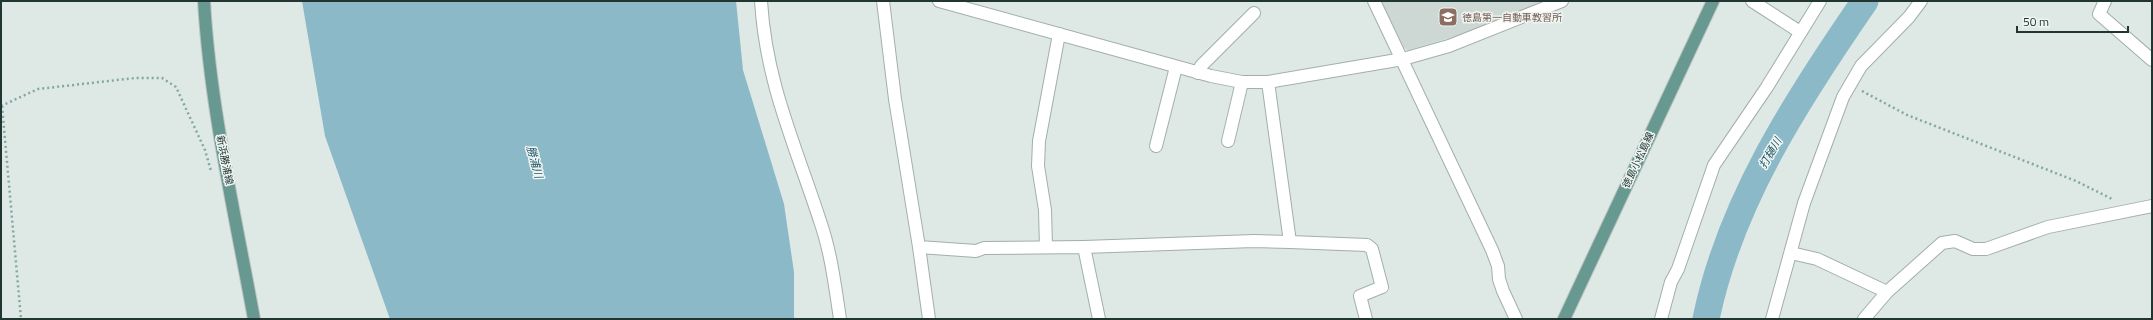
<svg xmlns="http://www.w3.org/2000/svg" width="2153" height="320" viewBox="0 0 2153 320" font-family="'Titillium Web','Noto Sans JP',sans-serif">
<style>
.built{fill:#cdd8d4}
.water{fill:#8bb9c8}
.lines{fill:none;stroke-linecap:round;stroke-linejoin:round}
.river{stroke:#8bb9c8;stroke-width:27}
.minor-casing{stroke:#a2afac;stroke-width:14}
.major-casing{stroke:#bcc3c2;stroke-width:14}
.path{stroke:#82a8a0;stroke-width:2.5;stroke-dasharray:2 3;stroke-linecap:butt}
.minor{stroke:#fff;stroke-width:12}
.major{stroke:#679991;stroke-width:12}
.labels{text-anchor:middle;dominant-baseline:central;stroke-width:3;stroke-linejoin:round;paint-order:stroke}
.education-label{font-size:10px;fill:#785e54;stroke:#eef5f2;text-anchor:start}
.street-label{font-size:10px;fill:#213632;stroke:#eef5f2}
.water-label{font-size:11px;font-style:italic;fill:#22576b;stroke:#eef5f2}
</style>
<rect width="100%" height="100%" fill="#dee8e5"/>
<!-- built -->
<path class="built" d="M1380 1H1548L1470 32 1408 50 1404 48Z"/>
<!-- water -->
<path class="water" d="M302 1H736L743 70 784 204 794 272V319H390L325 136Z"/>
<g class="lines">
<!-- river -->
<path class="river" d="M1706 319C1730 202 1798 98 1865 1"/>
<!-- minor casing -->
<g class="minor-casing">
<g id="minor">
<path d="M761 1C766 83 795 144 820 221 831 252 835 286 840 319"/>
<path d="M883 1 895 99 919 247 976 251 984 248 1084 247 1099 319"/>
<path d="M939 1 1211 76 1242 82H1268"/>
<path d="M1374 1 1492 250 1498 266 1499 279 1503 291 1516 319"/>
<path d="M1752 1 1800 32"/>
<path d="M2105 1 2099 14 2152 60"/>
<path d="M1198 73 1201 66 1254 13"/>
<path d="M1228 141 1242 82"/>
<path d="M1156 146 1176 67"/>
<path d="M919 247 929 319"/>
<path d="M1046 247 1045 210 1038 166 1039 141 1059 34"/>
<path d="M1084 247 1254 241 1290 242"/>
<path d="M1791 253 1817 259 1887 292 1942 243 1955 241 1973 249H1986L2048 227 2152 206"/>
<path d="M1366 319 1360 296 1382 287 1372 249 1367 245 1290 242 1268 82 1403 59 1449 46 1562 1"/>
<path d="M1661 319 1671 282 1678 269 1714 165 1767 87 1820 1"/>
<path d="M1772 319 1804 203 1843 97 1861 66 1909 17 1921 1"/>
<path d="M1864 319 1887 292"/>
</g>
</g>
<!-- major casing -->
<g class="major-casing">
<g id="major">
<path d="M204 1C210 107 235 214 254 319"/>
<path d="M1564 319 1713 1"/>
</g>
</g>
<!-- path -->
<g class="path">
<path d="M1862 91 1907 115 2076 181 2114 200"/>
<path d="M1 106 38 89 135 78H162L176 87 205 150 211 171"/>
<path d="M2 106 21 319"/>
</g>
<!-- minor -->
<use href="#minor" class="minor"/>
<!-- major -->
<use href="#major" class="major"/>
</g>
<!-- icons -->
<defs>
<g id="school-square" transform="scale(1)"><rect x="-9" y="-9" width="18" height="18" rx="4" fill="#8d6e63" stroke="#eef5f2"/><path d="M0-5L7-2L0 1L-7-2ZM-4 1L0 2.5L4 1V4Q0 6-4 4Z" fill="#fff"/></g>
</defs>
<g fill-rule="evenodd">
<use href="#school-square" x="1448" y="17"/>
</g>
<g class="labels">
<!-- education labels -->
<g class="education-label">
<text x="1462" y="17">徳島第一自動車教習所</text>
</g>
<!-- street labels -->
<g class="street-label">
<text transform="translate(225 160) rotate(79)">新浜勝浦線</text>
<text transform="translate(1638 160) rotate(-65)">徳島小松島線</text>
</g>
<!-- water labels -->
<g class="water-label">
<text transform="translate(1770 153) rotate(-60)">打樋川</text>
<text transform="translate(535 162) rotate(75)">勝浦川</text>
</g>
</g>
<!-- border -->
<rect width="2153" height="320" fill="none" stroke="#213632" stroke-width="4"/>
<!-- scale -->
<path d="M2017 26v6h111v-6" fill="none" stroke="#213632" stroke-width="2"/>
<text x="2023" y="26" font-size="12" fill="#213632" stroke="#eef5f2" stroke-width="3" paint-order="stroke">50 m</text>
</svg>
